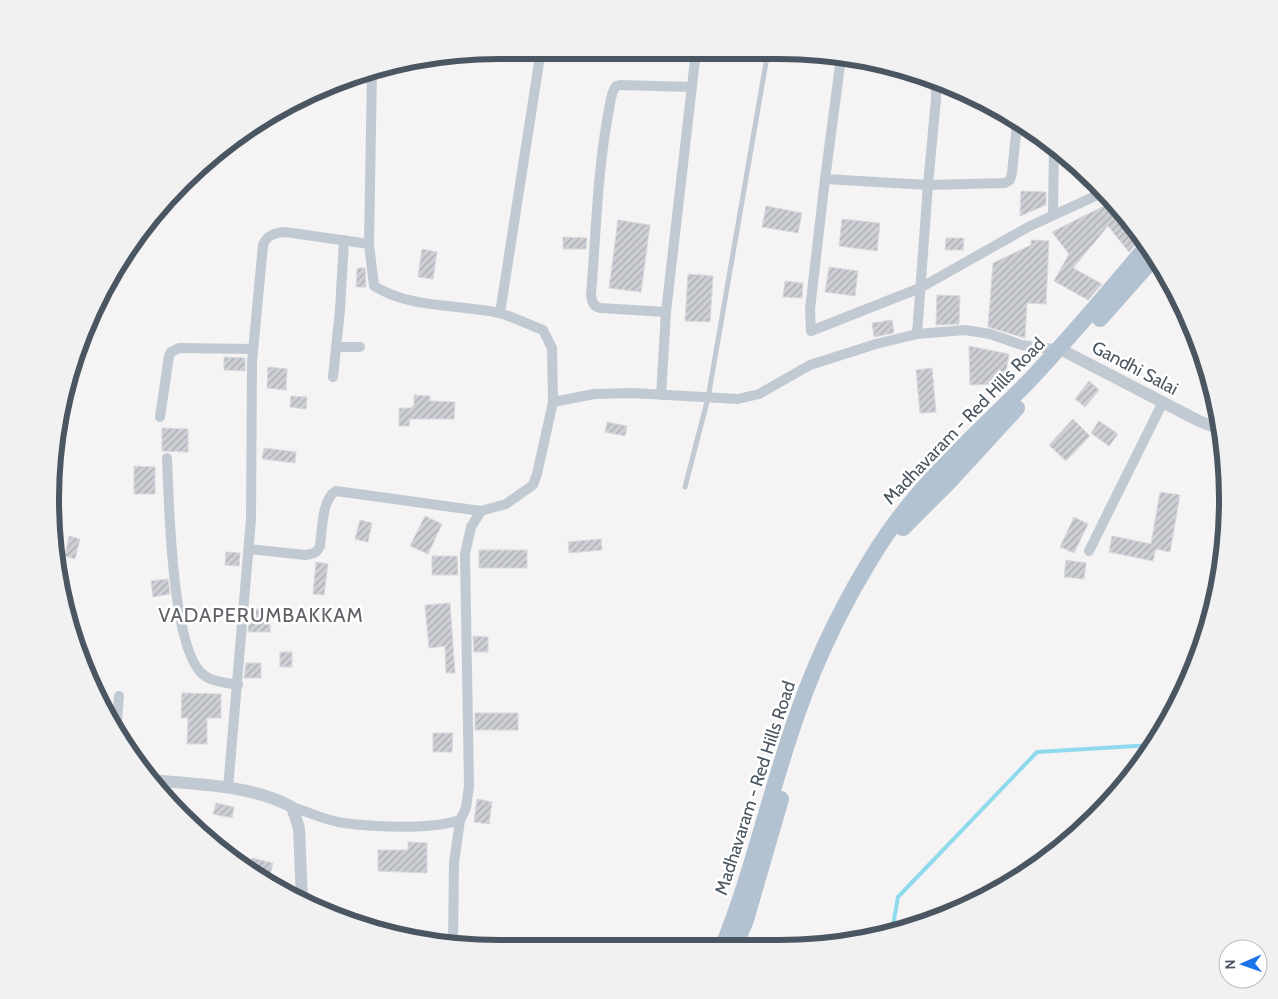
<svg xmlns="http://www.w3.org/2000/svg" width="1278" height="999" viewBox="0 0 1278 999" font-family="Cabin,sans-serif">
<style>
.lines{fill:none;stroke-linecap:round;stroke-linejoin:round}
.stream{stroke:#90daee;stroke-width:4}
.building{fill:url(#building-hatch);stroke:#d7d9de}
.service{stroke:#c1cad2;stroke-width:5}
.minor{stroke:#c1cad2;stroke-width:10}
.tertiary{stroke:#c1cad2;stroke-width:12}
.primary{stroke:#b3c2d1;stroke-width:16}
.labels{text-anchor:middle;dominant-baseline:central;stroke-width:5;stroke-linejoin:round;paint-order:stroke}
.street-label{font-size:18px;fill:#4a5661;stroke:#fff}
.quarter-label{font-size:20px;letter-spacing:1px;fill:#5f6368;stroke:#fff}
.rim{fill:none;stroke:#4a5661;stroke-width:6}
</style>
<defs>
<pattern id="building-hatch" width="6" height="6" patternUnits="userSpaceOnUse" patternTransform="scale(1.25)"><rect width="6" height="6" fill="#cdcfd5"/><path d="M-1 1l2-2M0 6l6-6M5 7l2-2" fill="none" stroke="#a8abb0"/></pattern>
</defs>
<rect width="100%" height="100%" fill="#f5f3f3"/>
<g class="lines">
<!-- stream -->
<path class="stream" d="M892 931 898 897 1037 752 1152 745"/>
</g>
<!-- building -->
<g class="building">
<path d="M1021 191 1046 192V205L1020 216Z"/>
<path d="M1114 201 1141 238 1129 252 1108 226 1073 268 1102 284 1088 300 1054 281 1069 254 1052 232Z"/>
<path d="M766 206 802 213 798 233 762 227Z"/>
<path d="M842 219 880 223 877 251 839 246Z"/>
<path d="M618 220 650 225 641 292 609 288Z"/>
<path d="M563 237 587 238 586 249H563Z"/>
<path d="M946 238H964L963 250H945Z"/>
<path d="M1031 240 1049 241 1046 304 1027 303 1025 338 988 327 993 263 1031 245Z"/>
<path d="M422 249 437 252 433 279 418 277Z"/>
<path d="M829 267 858 271 855 296 825 292Z"/>
<path d="M357 268H365L366 287H356Z"/>
<path d="M688 274 713 276 710 322 685 321Z"/>
<path d="M785 281 803 283 802 298 783 297Z"/>
<path d="M937 295 960 296 959 324 936 325Z"/>
<path d="M892 320 894 333 874 337 872 323Z"/>
<path d="M969 346 1009 354 1004 384 970 385Z"/>
<path d="M224 357 245 358V371L224 370Z"/>
<path d="M268 367 287 369 286 390 267 388Z"/>
<path d="M932 368 936 412 920 413 916 370Z"/>
<path d="M1089 381 1099 390 1085 407 1075 399Z"/>
<path d="M414 395 430 396V401L455 402 454 419H410L409 426H399V408H412V406H414Z"/>
<path d="M291 396 307 397 306 409 290 407Z"/>
<path d="M1073 419 1090 436 1066 461 1049 445Z"/>
<path d="M1099 421 1118 434 1109 446 1091 433Z"/>
<path d="M607 422 627 426 625 436 605 432Z"/>
<path d="M162 428 188 429V452L162 451Z"/>
<path d="M264 448 296 452 295 463 262 459Z"/>
<path d="M134 466 155 467V494H134Z"/>
<path d="M1160 492 1180 495 1170 552 1156 549 1153 561 1109 552 1112 536 1151 544Z"/>
<path d="M425 516 442 524 428 554 410 546Z"/>
<path d="M1074 517 1088 524 1074 553 1060 547Z"/>
<path d="M360 520 372 523 368 542 355 539Z"/>
<path d="M69 536 80 539 75 559 65 556Z"/>
<path d="M601 539 602 550 569 553 568 542Z"/>
<rect x="479" y="550" width="48" height="18"/>
<path d="M226 552 240 553 239 566 225 565Z"/>
<path d="M432 556H457L458 575H432Z"/>
<path d="M1066 560 1086 563 1084 579 1064 577Z"/>
<path d="M316 562 328 564 324 595 313 594Z"/>
<path d="M168 579 170 594 153 597 151 581Z"/>
<path d="M450 603 455 673H446L445 646 429 648 425 605Z"/>
<path d="M250 609H270V632H248Z"/>
<path d="M473 636 488 637V652H474Z"/>
<rect x="280" y="652" width="12" height="15"/>
<path d="M246 663H261V678H244Z"/>
<path d="M182 693 221 694V718H207V744H187L188 718H181Z"/>
<rect x="475" y="713" width="43" height="17"/>
<path d="M433 733H453L452 752H433Z"/>
<path d="M477 799 492 802 489 824 474 822Z"/>
<path d="M216 803 234 807 232 818 213 814Z"/>
<path d="M408 842 427 843V873L378 871V850H408Z"/>
<path d="M252 858 273 863 268 881 260 879 248 872Z"/>
</g>
<g class="lines">
<!-- service -->
<path class="service" d="M685 487 708 398 768 51"/>
<!-- minor -->
<g class="minor">
<path d="M841 58 825 179 810 309 811 331 920 288 1028 227 1104 192"/>
<path d="M825 179 928 185 1005 183 1010 180 1012 173 1017 124"/>
<path d="M1053 214 1054 144"/>
<path d="M666 312 600 308C593 306 592 302 591 295 596 235 597 175 608 115 610 106 610 94 616 86L620 85 692 87"/>
<path d="M500 313 541 50"/>
<path d="M917 334 928 185 936 99V81"/>
<path d="M336 347H360"/>
<path d="M333 377 340 310 344 240"/>
<path d="M661 395 666 312 696 51"/>
<path d="M553 402 594 394 632 393 738 399 759 394 810 365 876 344 917 334 965 330 990 334 1022 345 1041 348 1060 349"/>
<path d="M160 417 169 356 171 352 179 348 253 349"/>
<path d="M167 458C169 499 171 654 205 676 213 682 228 683 238 685"/>
<path d="M249 549 305 555C313 554 317 553 320 546 322 531 322 498 336 491L481 511"/>
<path d="M1089 551 1163 402"/>
<path d="M116 732 119 696"/>
<path d="M228 788 251 519 252 362 263 245C267 235 274 233 285 232L369 244"/>
<path d="M292 807C309 812 327 821 344 823 375 827 431 830 460 820L466 808 469 786 465 554 471 527 481 511 506 504 533 485 537 474 553 402 552 348 543 330C529 325 514 317 499 313 459 304 411 309 374 286L369 244 372 70"/>
<path d="M453 941 454 863 460 820"/>
</g>
<!-- tertiary -->
<g class="tertiary">
<path d="M1060 349 1199 421 1222 430"/>
<path d="M150 780C195 784 252 785 292 807L299 828 302 901"/>
</g>
<!-- primary -->
<g class="primary">
<path d="M1100 319 1155 257"/>
<path d="M903 528 949 482 1017 408"/>
<path d="M722 948C753 872 770 790 798 712 818 655 846 598 879 546 918 485 977 433 1028 382 1070 338 1108 292 1147 246"/>
<path d="M734 948 746 920 781 799"/>
</g>
</g>
<g class="labels">
<!-- street labels -->
<g class="street-label">
<text transform="translate(1135 368) rotate(28)">Gandhi Salai</text>
<text transform="translate(964 421) rotate(-46)">Madhavaram - Red Hills Road</text>
<text transform="translate(755 788) rotate(-72)">Madhavaram - Red Hills Road</text>
</g>
<!-- quarter labels -->
<g class="quarter-label">
<text x="261" y="615">VADAPERUMBAKKAM</text>
</g>
</g>
<!-- crop -->
<path d="M0 0H1278V999H0ZM499 59H779A440 440 0 0 1 1219 499V500A440 440 0 0 1 779 940H499A440 440 0 0 1 59 500V499A440 440 0 0 1 499 59Z" fill="#f1f1f2" fill-rule="evenodd"/>
<path class="rim" d="M499 59H779A440 440 0 0 1 1219 499V500A440 440 0 0 1 779 940H499A440 440 0 0 1 59 500V499A440 440 0 0 1 499 59Z"/>
<!-- north arrow -->
<g transform="translate(1243 964) rotate(268)"><circle r="24" fill="#ffffff" stroke="#b7bbc0"/>
<path d="M0-4L9 19L0 12L-9 19Z" fill="#1a73e8"/>
<text y="-8" font-size="14" font-weight="bold" text-anchor="middle" fill="#4a5661">N</text>
</g>
</svg>
